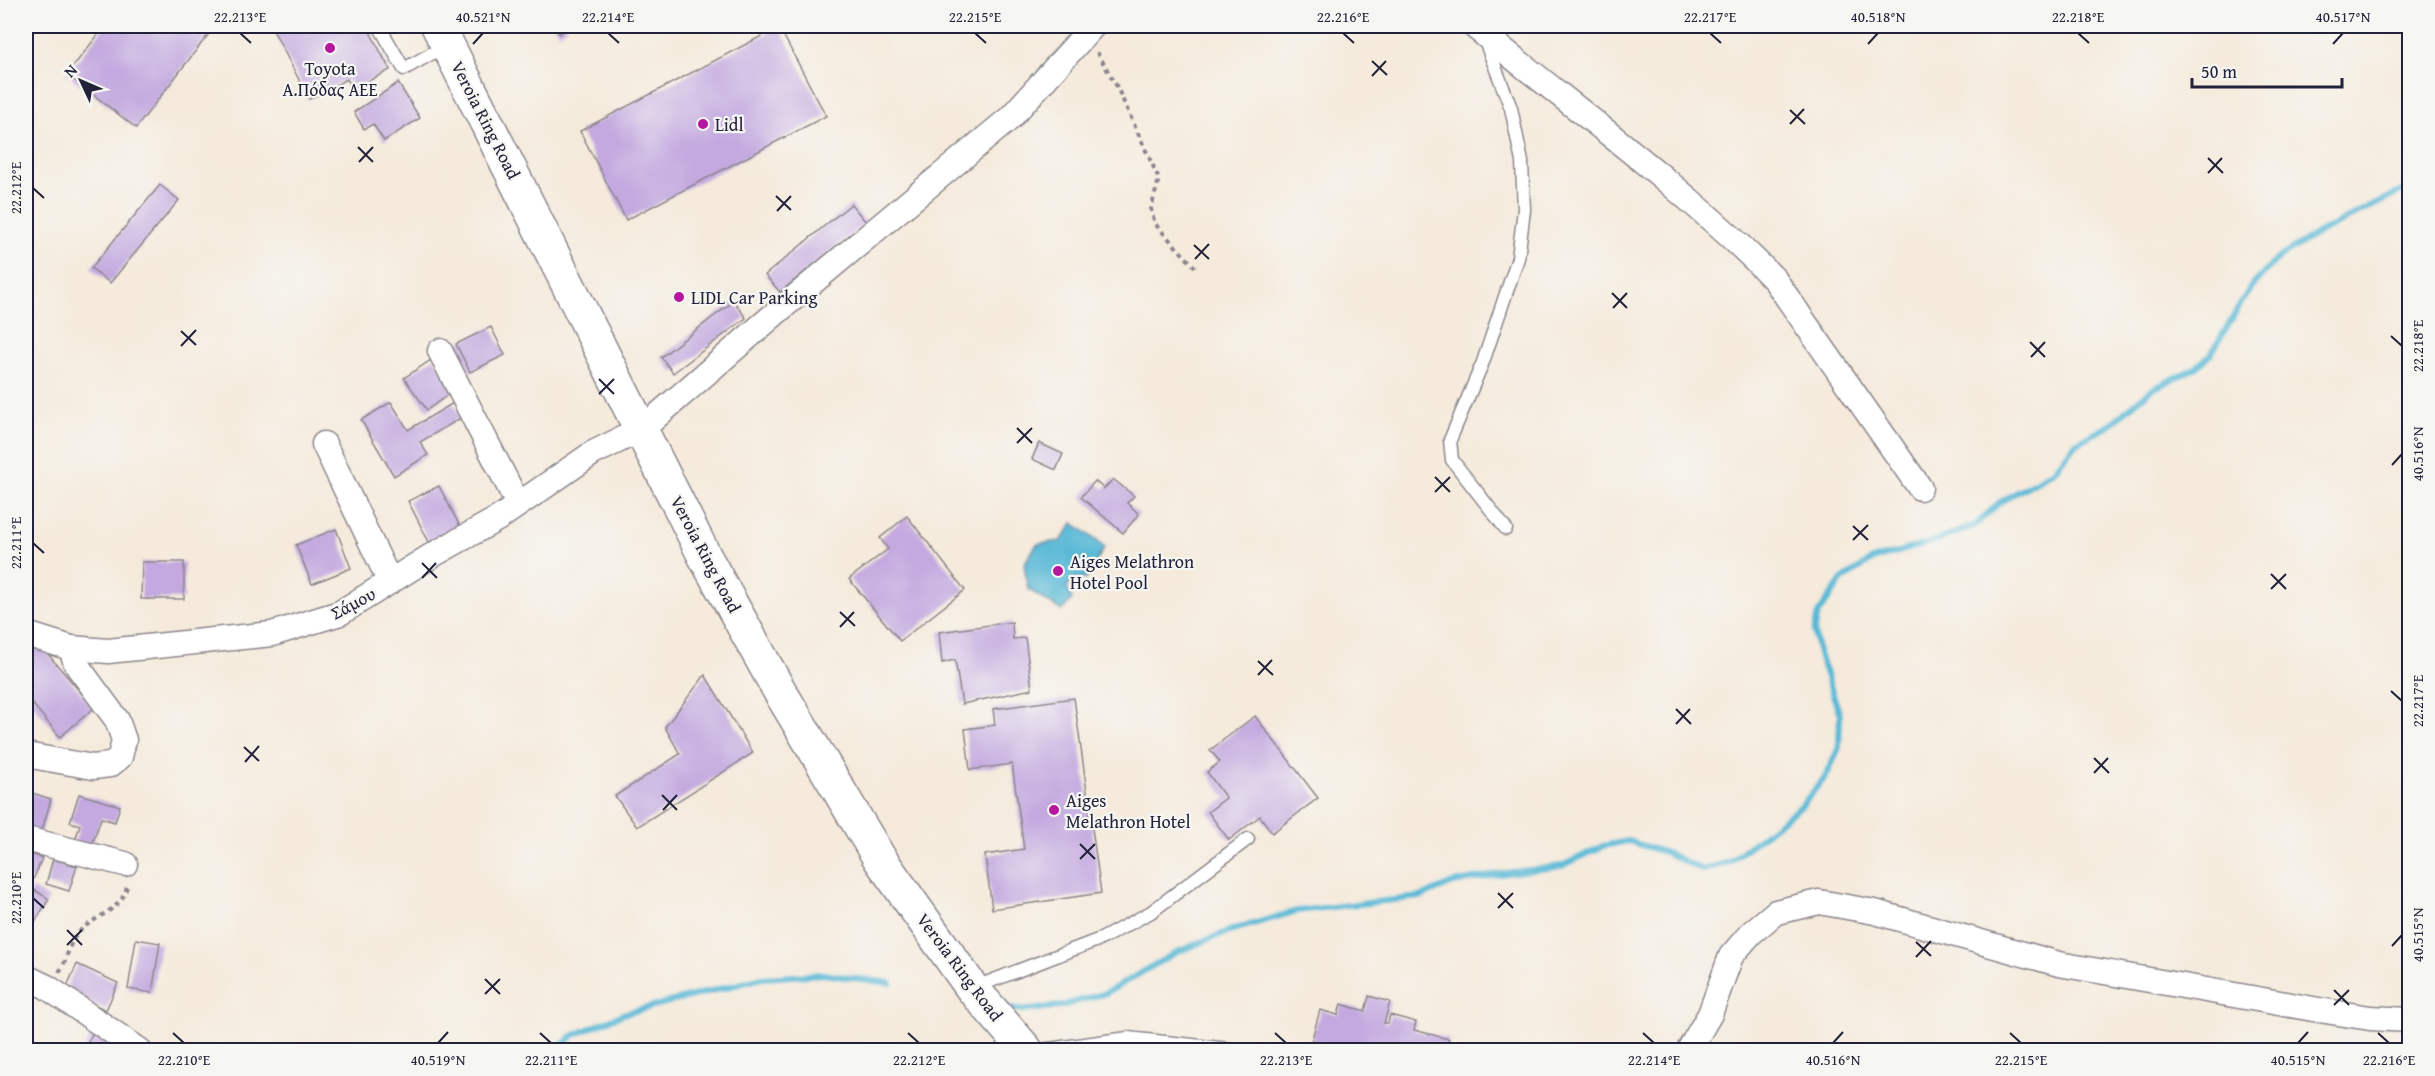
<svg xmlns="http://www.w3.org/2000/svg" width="2435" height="1076" viewBox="0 0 2435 1076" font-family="'Gentium Book Plus',serif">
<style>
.water{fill:#57b8d6;stroke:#3c6d88;stroke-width:1.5}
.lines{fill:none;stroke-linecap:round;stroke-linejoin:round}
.stream{stroke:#57b8d6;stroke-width:6}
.building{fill:#c3a9df}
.lane-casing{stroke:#8c868b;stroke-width:15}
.street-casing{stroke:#8c868b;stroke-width:27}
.primary-casing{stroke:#8c868b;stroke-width:36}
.path{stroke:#8c868b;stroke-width:4;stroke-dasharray:4.5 4.5;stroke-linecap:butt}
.lane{stroke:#fff;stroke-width:12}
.street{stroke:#fff;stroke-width:24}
.primary{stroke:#fff;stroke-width:33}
.ticks{fill:none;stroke:#22223b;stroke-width:2}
.poi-dot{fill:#b5179e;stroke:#f6f6f2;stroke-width:2}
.labels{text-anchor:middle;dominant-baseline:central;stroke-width:4.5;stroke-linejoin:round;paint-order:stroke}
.poi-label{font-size:18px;fill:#22223b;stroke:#f6f6f2;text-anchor:start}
.street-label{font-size:18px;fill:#22223b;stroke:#f6f6f2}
.neatline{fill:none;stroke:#22223b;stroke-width:2}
.ticks-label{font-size:15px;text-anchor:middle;fill:#22223b}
</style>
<rect width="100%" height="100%" fill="#f6f6f2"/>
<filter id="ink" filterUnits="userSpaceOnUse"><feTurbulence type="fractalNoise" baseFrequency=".0167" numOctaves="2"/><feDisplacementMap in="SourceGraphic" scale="12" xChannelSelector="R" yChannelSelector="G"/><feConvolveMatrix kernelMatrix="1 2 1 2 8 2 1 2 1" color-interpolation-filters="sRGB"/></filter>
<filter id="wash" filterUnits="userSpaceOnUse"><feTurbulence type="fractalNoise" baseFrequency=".008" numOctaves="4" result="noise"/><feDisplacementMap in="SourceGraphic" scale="24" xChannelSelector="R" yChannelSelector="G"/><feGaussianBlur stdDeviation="1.35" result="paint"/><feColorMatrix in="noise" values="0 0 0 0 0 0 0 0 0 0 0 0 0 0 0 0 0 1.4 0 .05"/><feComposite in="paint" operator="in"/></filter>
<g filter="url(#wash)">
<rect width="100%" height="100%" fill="#f5eadb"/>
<!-- water -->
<path class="water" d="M1073 523 1105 547 1086 578 1072 579 1067 588 1072 599 1062 611 1028 589 1024 564 1037 544 1061 541Z"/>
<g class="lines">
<!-- stream -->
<g class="stream">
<path d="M1009 1009 1029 1010 1061 1006 1106 993 1177 952 1229 931 1297 911 1420 897 1453 883 1506 873 1562 866 1603 846 1628 841 1667 853 1702 870 1729 862 1802 805 1827 775 1839 747 1840 715 1819 654 1814 632 1818 614 1842 580 1872 560 1938 540 1975 525 2000 502 2054 471 2076 443 2107 427 2151 390 2197 367 2211 354 2250 288 2278 258 2313 236 2410 187"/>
<path d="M557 1050 572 1036 623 1014 762 978 823 974 890 983"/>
</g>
</g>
<g id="blocks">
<!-- building -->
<g class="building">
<path d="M105 26H215L136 128 67 74Z"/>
<path d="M271 26H367L390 70 353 89 347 79 309 99Z"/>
<path d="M553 26H568L560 34Z"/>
<path d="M779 27 826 116 626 220 580 131Z"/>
<path d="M398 83 420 118 384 141 373 124 364 129 354 112Z"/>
<path d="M160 185 179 200 110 283 91 268Z"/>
<path d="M851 204 866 222 780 292 765 275Z"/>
<path d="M734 301 746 318 673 373 661 357Z"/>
<path d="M491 327 505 355 470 372 456 344Z"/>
<path d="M434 358 456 389 427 410 404 378Z"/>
<path d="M391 402 408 430 453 403 461 418 420 442 428 455 394 476 361 420Z"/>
<path d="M1039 443 1063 454 1056 470 1032 459Z"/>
<path d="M1113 479 1134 496 1127 503 1139 514 1123 533 1081 497 1095 481 1104 489Z"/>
<path d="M439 486 462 530 431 546 408 501Z"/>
<path d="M907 516 965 590 900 641 849 579 888 549 880 538Z"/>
<path d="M336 529 351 568 312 584 296 545Z"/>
<path d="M142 562H184V599H141Z"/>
<path d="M1012 622 1013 639 1025 638 1032 689 962 704 955 660 942 663 939 632Z"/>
<path d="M26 644 40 645 94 708 60 737 26 696Z"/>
<path d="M705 675 753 753 637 827 615 796 680 754 665 727Z"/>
<path d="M1074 698 1101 893 992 909 985 855 1024 849 1012 764 970 770 965 729 995 725 993 709Z"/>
<path d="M1255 716 1318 798 1272 833 1260 816 1229 840 1208 812 1226 798 1207 772 1220 762 1210 750Z"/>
<path d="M29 792 51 799 40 838 26 834V805Z"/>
<path d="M79 794 120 806 115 822 101 818 90 851 73 846 80 825 70 822Z"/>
<path d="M26 852 42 858 33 880 26 877Z"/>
<path d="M53 859 77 866 69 891 46 884Z"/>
<path d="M33 889 49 899 26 936V900Z"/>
<path d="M136 939 160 943 152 993 128 989Z"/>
<path d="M77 964 118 983 106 1010 65 991Z"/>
<path d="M1369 996 1390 1002 1384 1023H1388L1390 1015 1416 1022 1414 1030 1449 1039 1446 1050H1309L1320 1010 1338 1015 1341 1004 1365 1011Z"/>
<path d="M93 1032 122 1050H84Z"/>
</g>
</g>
</g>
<g filter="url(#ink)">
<use href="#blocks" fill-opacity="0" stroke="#8c868b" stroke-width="1.5"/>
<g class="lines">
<!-- lane casing -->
<g class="lane-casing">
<g id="lane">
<path d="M379 26 404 69 447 45"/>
<path d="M1485 41 1511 108 1522 162 1524 210 1518 258 1483 362 1450 440 1452 460 1506 529"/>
<path d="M973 988 1103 938 1151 912 1248 839"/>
<path d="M1041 1050 1128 1038 1239 1050"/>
</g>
</g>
<!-- street casing -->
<g class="street-casing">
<g id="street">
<path d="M1474 26C1575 109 1683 186 1775 280L1920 488"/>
<path d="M440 351 518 504"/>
<path d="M324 444 390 582"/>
<path d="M26 634 71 648 108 651 272 634 340 613 431 556 499 518 593 453 642 429 777 312 1010 118 1093 26"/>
<path d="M26 755 93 767 110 765 120 757 124 740 117 720 76 664 71 648"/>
<path d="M26 839 125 864"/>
<path d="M26 977 47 987 139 1050"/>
<path d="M1689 1050 1710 1014 1731 956 1751 933 1776 912 1819 902 1875 912 2059 964 2319 1010 2370 1018 2410 1020"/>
</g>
</g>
<!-- primary casing -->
<g class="primary-casing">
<path id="primary" d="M438 26 705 557 779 690 880 859 972 988 1026 1050"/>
</g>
<!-- path -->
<g class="path">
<path d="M2143 26 2149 28 2167 26"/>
<path d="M1097 52 1116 85 1159 179 1151 209 1155 224 1195 267"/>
<path d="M59 972C67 962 67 948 75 937 89 916 123 913 127 885"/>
</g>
<!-- lane -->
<use href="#lane" class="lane"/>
<!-- street -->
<use href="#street" class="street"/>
<!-- primary -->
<use href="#primary" class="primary"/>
</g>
</g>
<!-- ticks -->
<path class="ticks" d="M240 33 251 43M608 33 619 43M975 33 986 43M1343 33 1354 43M1710 33 1721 43M2078 33 2089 43M473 44 483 33M1868 44 1878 33M2333 44 2343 33M1372 61 1387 75M1372 76 1386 61M1790 110 1805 124M1790 124 1804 109M358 147 373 162M2208 158 2223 173M359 162 373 147M2208 173 2222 158M33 188 44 198M776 196 791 210M777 211 791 196M1194 245 1209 259M1195 259 1209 244M1612 293 1627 308M1613 308 1627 293M181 331 196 345M2391 336 2402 346M2030 342 2045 357M181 346 196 330M2031 357 2045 342M599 379 614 394M599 394 614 379M1017 428 1032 443M1017 443 1032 428M2392 465 2402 454M1435 477 1450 492M1435 492 1450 477M1853 526 1868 540M1853 540 1868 525M33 543 44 553M422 563 437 578M2271 574 2286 589M422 578 436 563M2271 589 2286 574M840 612 855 626M840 627 854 612M1258 661 1273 675M1258 675 1272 660M2391 691 2402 701M1676 709 1691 724M1676 724 1690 709M244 747 259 761M2094 758 2109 773M245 762 259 746M2094 773 2108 758M662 795 677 810M663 810 677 795M1080 844 1095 859M1080 859 1095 844M1498 893 1513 908M33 898 44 908M1498 908 1513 893M67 930 82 945M1916 942 1931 956M67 945 82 930M2392 946 2402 935M1916 957 1931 941M485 979 500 994M2334 990 2349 1005M485 994 500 979M2334 1005 2349 990M173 1033 184 1043M540 1033 551 1043M908 1033 919 1043M1275 1033 1286 1043M1643 1033 1654 1043M2010 1033 2021 1043M2378 1033 2389 1043M438 1043 448 1032M1833 1043 1843 1032M2298 1043 2308 1032"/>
<!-- markers -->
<g class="poi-dot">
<circle cx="330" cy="48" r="6"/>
<circle cx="703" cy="124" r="6"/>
<circle cx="679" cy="297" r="6"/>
<circle cx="1058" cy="571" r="6"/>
<circle cx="1054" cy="810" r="6"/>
</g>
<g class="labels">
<!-- poi labels -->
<g class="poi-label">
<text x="330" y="68" text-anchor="middle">Toyota<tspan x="330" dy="21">Α.Πόδας ΑΕΕ</tspan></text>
<text x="715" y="124">Lidl</text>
<text x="691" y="297">LIDL Car Parking</text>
<text x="1070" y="561">Aiges Melathron<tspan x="1070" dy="21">Hotel Pool</tspan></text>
<text x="1066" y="800">Aiges<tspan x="1066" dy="21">Melathron Hotel</tspan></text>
</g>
<!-- street labels -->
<g class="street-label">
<text transform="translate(486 120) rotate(63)">Verοia Ring Road</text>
<text transform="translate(706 554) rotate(62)">Verοia Ring Road</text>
<text transform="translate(353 603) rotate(-28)">Σάμου</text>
<text transform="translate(960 967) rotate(53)">Verοia Ring Road</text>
</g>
</g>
<!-- margin -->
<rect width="2435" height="1076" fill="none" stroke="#f6f6f2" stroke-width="66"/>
<!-- north arrow -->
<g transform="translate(81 81) rotate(314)" stroke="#f6f6f2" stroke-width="4.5" paint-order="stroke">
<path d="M0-4.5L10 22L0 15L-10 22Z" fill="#22223b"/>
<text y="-9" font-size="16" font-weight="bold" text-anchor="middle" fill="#22223b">N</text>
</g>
<!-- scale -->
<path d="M2192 78v9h150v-9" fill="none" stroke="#22223b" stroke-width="3"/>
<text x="2201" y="78" font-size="18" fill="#22223b" stroke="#f6f6f2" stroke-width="4.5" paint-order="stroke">50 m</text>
<rect x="33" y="33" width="2369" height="1010" class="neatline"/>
<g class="ticks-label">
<text x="240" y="22">22.213°E</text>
<text x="483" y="22">40.521°N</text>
<text x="608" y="22">22.214°E</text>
<text x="975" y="22">22.215°E</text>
<text x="1343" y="22">22.216°E</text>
<text x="1710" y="22">22.217°E</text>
<text x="1878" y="22">40.518°N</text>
<text x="2078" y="22">22.218°E</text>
<text x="2343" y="22">40.517°N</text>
<text transform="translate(16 188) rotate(-90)" y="5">22.212°E</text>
<text transform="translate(2418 346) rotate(-90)" y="5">22.218°E</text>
<text transform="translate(2418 454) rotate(-90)" y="5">40.516°N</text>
<text transform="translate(16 543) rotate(-90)" y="5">22.211°E</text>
<text transform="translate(2418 701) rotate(-90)" y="5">22.217°E</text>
<text transform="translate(16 898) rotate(-90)" y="5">22.210°E</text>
<text transform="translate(2418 935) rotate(-90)" y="5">40.515°N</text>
<text x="184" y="1065">22.210°E</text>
<text x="438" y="1065">40.519°N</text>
<text x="551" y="1065">22.211°E</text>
<text x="919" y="1065">22.212°E</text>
<text x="1286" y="1065">22.213°E</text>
<text x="1654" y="1065">22.214°E</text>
<text x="1833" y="1065">40.516°N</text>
<text x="2021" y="1065">22.215°E</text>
<text x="2298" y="1065">40.515°N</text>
<text x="2389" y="1065">22.216°E</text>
</g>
</svg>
